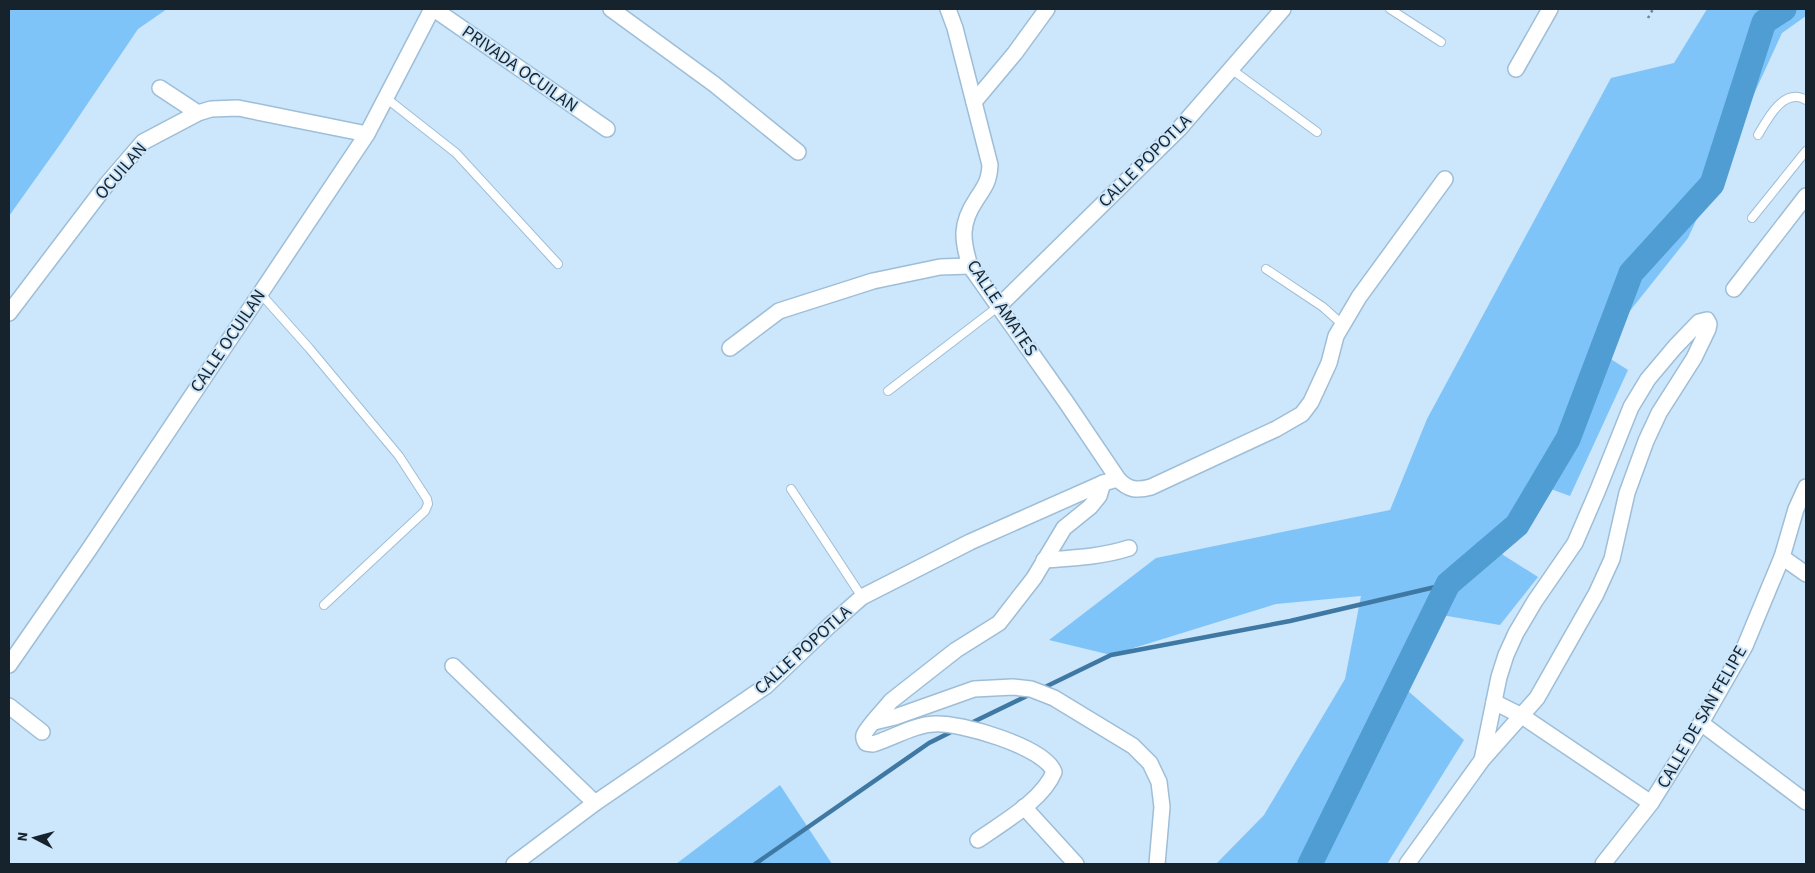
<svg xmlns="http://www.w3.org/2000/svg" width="1815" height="873" viewBox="0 0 1815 873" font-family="'Source Sans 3',sans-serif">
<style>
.green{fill:#7fc4f8}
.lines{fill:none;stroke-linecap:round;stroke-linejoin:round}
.stream{stroke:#3f78a2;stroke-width:4.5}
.river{stroke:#509dd4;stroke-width:25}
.lane-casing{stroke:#9ebed7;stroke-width:10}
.street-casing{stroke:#9ebed7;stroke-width:18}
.path{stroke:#728594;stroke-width:2.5;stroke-dasharray:2.5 4;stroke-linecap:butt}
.lane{stroke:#fff;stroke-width:8}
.street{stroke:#fff;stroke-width:15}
.labels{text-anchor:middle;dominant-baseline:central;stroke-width:4;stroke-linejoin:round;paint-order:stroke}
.street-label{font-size:18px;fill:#17232c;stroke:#cce6fb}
</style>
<rect width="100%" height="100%" fill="#cce6fb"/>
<!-- green -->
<g class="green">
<path d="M9 9H167L138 29 61 143 9 216Z"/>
<path d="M1707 9H1806V16L1782 33 1688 238 1598 351 1628 370 1570 496 1529 481 1497 551 1538 577 1500 625 1430 613 1407 690 1464 740 1387 864H1216L1264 815 1345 679 1361 596 1276 604 1111 655 1049 640 1156 558 1390 510 1427 419 1611 78 1674 63Z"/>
<path d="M780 785 832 864H676Z"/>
</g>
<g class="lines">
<!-- stream -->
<g class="stream">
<path d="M1041 689 1111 655 1290 621 1448 584"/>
<path d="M969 724 1031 694"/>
<path d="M755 864 929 743 955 730"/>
</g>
<!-- river -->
<path class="river" d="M1310 864 1448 584 1517 525 1568 439 1631 273 1712 184 1764 22 1784 9"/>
<!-- lane casing -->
<g class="lane-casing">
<g id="lane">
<path d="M1390 9 1441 42"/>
<path d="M1231 69 1317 132"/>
<path d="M386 98 456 153 558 264"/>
<path d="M1758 135C1768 118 1784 87 1806 100"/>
<path d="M1752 218 1806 151"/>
<path d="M1266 269 1323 307 1343 325"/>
<path d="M260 293 309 348 399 456 427 499 428 504 425 511 324 605"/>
<path d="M888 391 999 306"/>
<path d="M791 489 862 597"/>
</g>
</g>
<!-- street casing -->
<g class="street-casing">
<g id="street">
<path d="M434 9 607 129"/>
<path d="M611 9 714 84 798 152"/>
<path d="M948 9 955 28 990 165C989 182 985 186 976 200 960 224 962 240 970 266L1066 402 1118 479C1128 490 1137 491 1151 487L1276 429 1302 414 1311 402 1329 363 1336 336 1359 297 1445 179"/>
<path d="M1516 69 1550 9"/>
<path d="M160 88 198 113"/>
<path d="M974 102 1015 53 1047 9"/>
<path d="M1734 289 1806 196"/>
<path d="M999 306 1179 129 1283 9"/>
<path d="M9 313 107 184 143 142 198 113 211 109 238 108 367 134"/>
<path d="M730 348 779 311 873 281 940 267 970 266"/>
<path d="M1782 557 1806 574"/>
<path d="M1044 560C1073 558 1101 557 1129 548"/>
<path d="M9 665 88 551 367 134 432 9"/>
<path d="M453 666 595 803"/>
<path d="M1494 702 1522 716 1651 803"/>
<path d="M9 706 42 732"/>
<path d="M874 722 895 717 974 689 1013 687 1031 689 1054 698 1133 746 1150 763 1159 782 1162 807 1157 864"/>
<path d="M1701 723 1806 802"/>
<path d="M1024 807 1076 864"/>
<path d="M978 840C1002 823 1043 800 1054 772 1045 747 960 722 934 724 913 725 893 738 873 744L866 743C864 739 863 739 864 735 866 728 885 709 891 701L956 650 999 623 1034 578 1064 528 1090 507 1099 496 1103 483"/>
<path d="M514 864 595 803 766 686 828 627 862 597 970 542 1103 483 1118 479"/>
<path d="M1407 864 1482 760 1537 698 1596 594 1612 559 1627 493 1646 441 1659 413 1694 358 1708 329 1709 324 1707 320 1699 322 1675 347 1648 379 1631 407 1597 492 1575 543 1535 601 1516 633 1506 655 1499 677 1482 760"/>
<path d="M1603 864 1651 803 1701 723 1745 646 1782 557 1796 509 1806 487"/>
</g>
</g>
<!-- path -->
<path class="path" d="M1648 18 1653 9"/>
<!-- lane -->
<use href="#lane" class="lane"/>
<!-- street -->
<use href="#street" class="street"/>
</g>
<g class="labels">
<!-- street labels -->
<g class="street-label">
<text transform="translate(520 69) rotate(35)">PRIVADA OCUILAN</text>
<text transform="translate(1145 161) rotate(-45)">CALLE POPOTLA</text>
<text transform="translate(121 171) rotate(-49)">OCUILAN</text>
<text transform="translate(1002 308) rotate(56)">CALLE AMATES</text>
<text transform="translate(228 341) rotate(-56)">CALLE OCUILAN</text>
<text transform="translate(803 650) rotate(-42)">CALLE POPOTLA</text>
<text transform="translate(1702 717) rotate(-60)">CALLE DE SAN FELIPE</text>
</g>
</g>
<!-- border -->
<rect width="1815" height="873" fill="none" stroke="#17232c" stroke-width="20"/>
<!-- north arrow -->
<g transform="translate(35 838) rotate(276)" stroke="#cce6fb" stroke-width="4" paint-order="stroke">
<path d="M0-4L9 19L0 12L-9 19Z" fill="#17232c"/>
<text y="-8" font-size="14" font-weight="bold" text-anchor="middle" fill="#17232c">N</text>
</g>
</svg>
